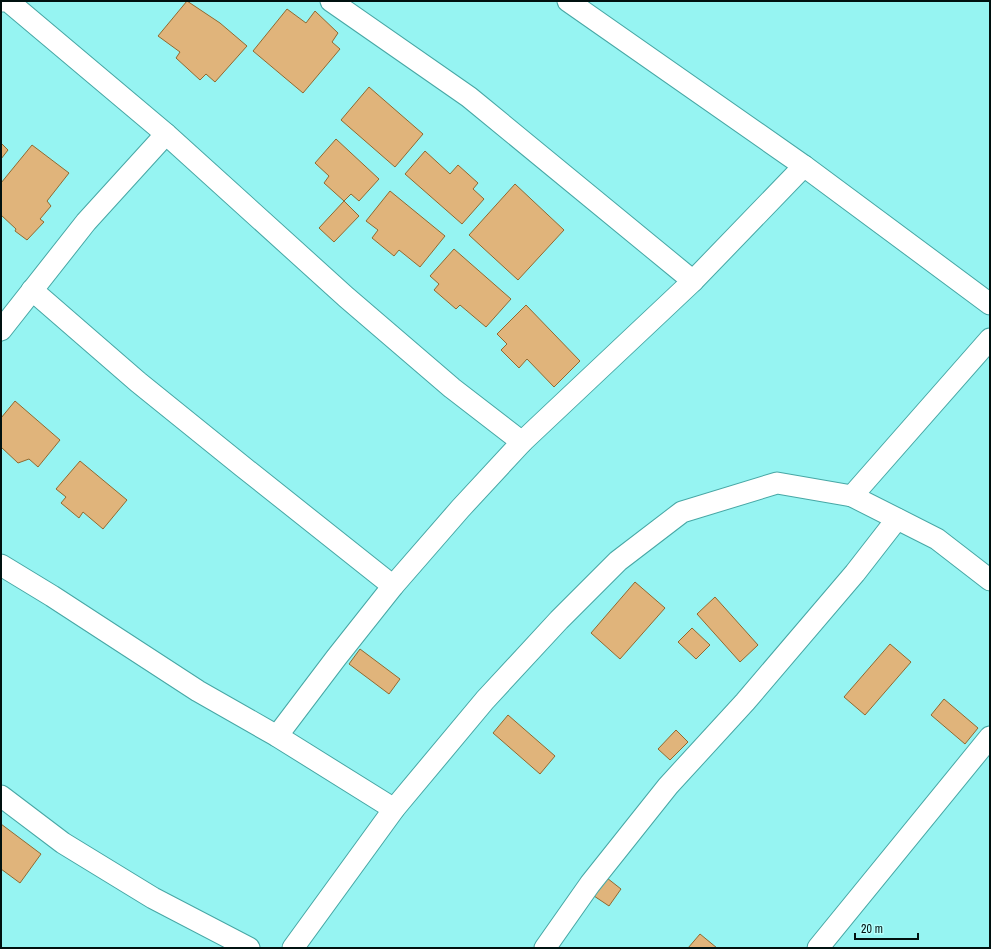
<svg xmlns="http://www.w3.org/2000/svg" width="991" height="949" viewBox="0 0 991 949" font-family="'Archivo Narrow',sans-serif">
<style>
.building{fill:#e0b47b;stroke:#916930}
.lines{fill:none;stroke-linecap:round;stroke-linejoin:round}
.minor-casing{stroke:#47a7a5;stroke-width:23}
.minor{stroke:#fff;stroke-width:21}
</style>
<rect width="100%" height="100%" fill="#96f4f2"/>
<!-- building -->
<g class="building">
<path d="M187 1 220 23 247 46 215 82 206 74 200 80 176 58 180 52 158 36Z"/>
<path d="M287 9 306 23 315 11 338 33 332 42 340 49 303 93 253 51Z"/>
<path d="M369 87 423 134 395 167 341 120Z"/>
<path d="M336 139 379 179 359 201 351 194 344 201 324 183 329 176 315 163Z"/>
<path d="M1 143 8 150 1 159Z"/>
<path d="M32 145 69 173 47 201 51 206 40 219 44 222 27 240 15 231 16 229 1 215V183Z"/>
<path d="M425 151 450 174 458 165 478 183 473 189 484 199 462 224 405 174Z"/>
<path d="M515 184 564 230 518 280 469 235Z"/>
<path d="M390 191 445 236 420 267 399 250 394 256 372 238 378 230 366 221Z"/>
<path d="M344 201 359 216 334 242 319 228Z"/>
<path d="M454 249 511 299 486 327 460 305 456 309 434 290 439 284 430 276Z"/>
<path d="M526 305 580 361 554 387 527 359 519 368 501 350 507 344 497 334Z"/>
<path d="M15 401 60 440 38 467 29 459 18 463 1 447V418Z"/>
<path d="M80 461 127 500 103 529 83 512 79 518 61 503 66 497 56 489Z"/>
<path d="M635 582 665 608 620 659 591 633Z"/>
<path d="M715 597 758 645 740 662 697 614Z"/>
<path d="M692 628 710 645 696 659 678 642Z"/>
<path d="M890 644 911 662 865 715 844 697Z"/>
<path d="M360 649 400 679 389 694 349 664Z"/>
<path d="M944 699 978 728 965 744 931 715Z"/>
<path d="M508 715 555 756 540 774 493 733Z"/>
<path d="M676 730 688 742 670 760 658 749Z"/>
<path d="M1 824 41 854 20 883 1 869Z"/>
<path d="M607 878 621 889 609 906 594 896Z"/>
<path d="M700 934 717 948H688Z"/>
</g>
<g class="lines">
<!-- minor casing -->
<g class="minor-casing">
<g id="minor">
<path d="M1 1H8L166 134 346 297 452 388 522 442"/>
<path d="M331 1 469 97 693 281"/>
<path d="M568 1 804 166 990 304"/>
<path d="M32 290 138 382 242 466 393 586"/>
<path d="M1 330 86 222 166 134"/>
<path d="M852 496 990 339"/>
<path d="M1 565 52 596 198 691 277 736 394 809"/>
<path d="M277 736 336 658 393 586 460 509 522 442 693 281 804 166"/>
<path d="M1 796 63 843 153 898 249 948"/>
<path d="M293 948 394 809 485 700 559 620 618 561 682 512 777 483 852 496 937 539 990 580"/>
<path d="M545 948 590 884 668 786 745 702 855 573 897 519"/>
<path d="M818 948 990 737"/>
</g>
</g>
<!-- minor -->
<use href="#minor" class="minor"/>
</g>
<!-- border -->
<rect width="991" height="949" fill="none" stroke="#001110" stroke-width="4"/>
<!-- scale -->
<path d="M855 933v6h63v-6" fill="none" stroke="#001110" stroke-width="2"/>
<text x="861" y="933" font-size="12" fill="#001110" stroke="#b5fefc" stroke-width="3" paint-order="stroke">20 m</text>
</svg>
